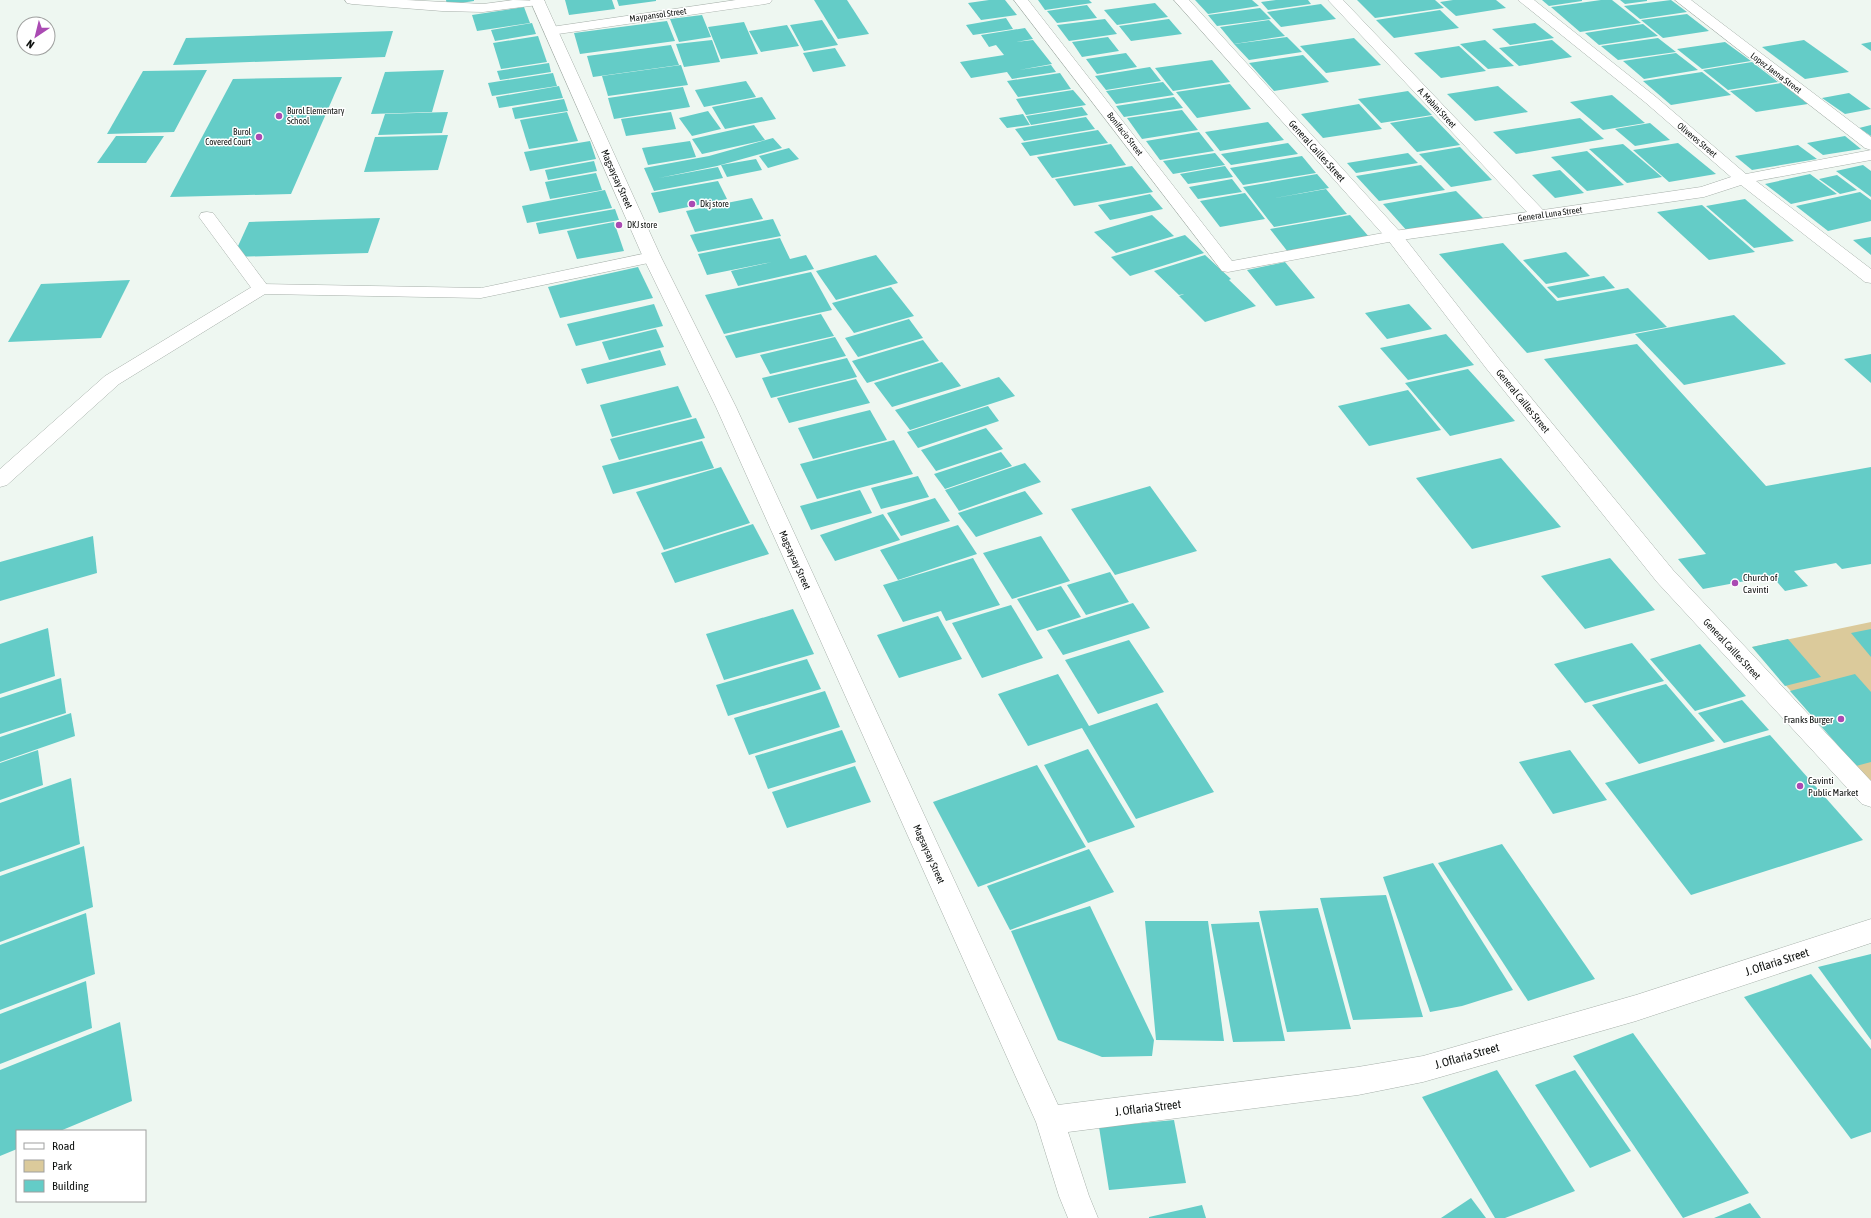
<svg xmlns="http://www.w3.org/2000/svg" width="1871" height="1218" viewBox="0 0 1871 1218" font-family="'Asap Condensed',sans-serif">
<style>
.green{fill:#dbca9b}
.building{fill:#64ccc7}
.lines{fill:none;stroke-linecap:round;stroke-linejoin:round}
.service-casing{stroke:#a7b0aa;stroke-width:1}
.minor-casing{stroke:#a7b0aa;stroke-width:1}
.tertiary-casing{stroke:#a7b0aa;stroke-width:1}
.service{fill:#fff;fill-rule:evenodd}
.minor{fill:#fff;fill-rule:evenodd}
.tertiary{fill:#fff;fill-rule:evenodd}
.poi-dot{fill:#aa4ab3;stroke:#fff;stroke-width:1.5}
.labels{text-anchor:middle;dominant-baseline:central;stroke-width:3;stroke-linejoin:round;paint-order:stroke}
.far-street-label{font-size:9px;fill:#0e110f;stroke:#fff}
.far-poi-label{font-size:9px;fill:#0e110f;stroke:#fff;text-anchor:start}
.street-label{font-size:10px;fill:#0e110f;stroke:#fff}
.poi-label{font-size:10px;fill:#0e110f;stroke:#fff;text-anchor:start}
.near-street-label{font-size:12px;fill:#0e110f;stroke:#fff}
</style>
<rect width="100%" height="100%" fill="#eef7f1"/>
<!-- green -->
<path class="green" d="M1871 622V782L1752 647Z"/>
<!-- building -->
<g class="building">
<path d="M446 0H474V1L447 5Z"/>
<path d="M565 0H612L615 9 569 15Z"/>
<path d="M617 0H656V1L619 6Z"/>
<path d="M814 0H847L869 34 838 39Z"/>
<path d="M989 0H1005L1017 15 981 20 968 3Z"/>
<path d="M1038 0H1089L1092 3 1045 10Z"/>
<path d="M1195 0H1252L1259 6 1208 14Z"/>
<path d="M1276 0H1308L1311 4 1268 10 1261 2Z"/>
<path d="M1357 0H1435L1444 8 1375 18Z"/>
<path d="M1453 0H1496L1506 8 1456 16 1440 2Z"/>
<path d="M1542 0H1582V1L1549 6Z"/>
<path d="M1601 0H1612L1641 23 1580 32 1551 7Z"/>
<path d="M1620 0H1647V1L1625 4Z"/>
<path d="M1671 0 1687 12 1640 19 1624 6Z"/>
<path d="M1155 3 1168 17 1117 25 1104 10Z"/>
<path d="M1321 4 1336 19 1281 27 1267 12Z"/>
<path d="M1087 5 1097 18 1057 23 1047 11Z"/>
<path d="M524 7 530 23 477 31 472 15Z"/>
<path d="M1260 8 1271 19 1217 26 1208 15Z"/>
<path d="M1440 10 1459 28 1394 38 1376 20Z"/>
<path d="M1687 14 1709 31 1663 38 1641 20Z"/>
<path d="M702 15 711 37 679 42 670 19Z"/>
<path d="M1006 18 1013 29 973 35 966 25Z"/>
<path d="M1105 19 1117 34 1069 41 1057 25Z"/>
<path d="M1169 19 1182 34 1131 41 1119 26Z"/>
<path d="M822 20 838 45 804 51 790 25Z"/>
<path d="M1269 20 1285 36 1234 44 1220 27Z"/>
<path d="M667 21 675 41 580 54 574 33Z"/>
<path d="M744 22 758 54 721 59 708 27Z"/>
<path d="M532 23 536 34 495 41 491 30Z"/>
<path d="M1535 23 1554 38 1510 45 1492 29Z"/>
<path d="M1643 24 1658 36 1599 45 1585 33Z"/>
<path d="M787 25 799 46 761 52 749 31Z"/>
<path d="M1025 28 1033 39 1016 42 1033 40 1052 64 1019 70 1051 65 1056 72 1012 79 1007 72 971 78 960 62 1004 55 996 45 989 47 981 35Z"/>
<path d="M393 31 385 57 173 65 186 38Z"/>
<path d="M538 36 547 62 501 69 493 43Z"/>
<path d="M1108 37 1119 51 1082 57 1072 42Z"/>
<path d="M1287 37 1302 52 1249 60 1234 44Z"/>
<path d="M1354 38 1381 65 1326 73 1300 46Z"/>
<path d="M1658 38 1676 52 1618 60 1601 46Z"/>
<path d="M712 40 720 62 684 67 676 44Z"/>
<path d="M1485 40 1514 66 1488 69 1460 44Z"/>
<path d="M1552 40 1572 57 1519 66 1499 48Z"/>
<path d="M1804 40 1849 72 1805 79 1762 47Z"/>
<path d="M1725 42 1751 61 1702 69 1677 49Z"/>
<path d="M1871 42V51L1861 44Z"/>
<path d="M671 45 679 65 593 77 587 56Z"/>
<path d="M1459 46 1486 71 1441 78 1414 53Z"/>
<path d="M835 48 846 66 813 72 803 53Z"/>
<path d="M1126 53 1137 67 1097 74 1086 59Z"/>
<path d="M1676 53 1698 70 1644 79 1623 61Z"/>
<path d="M1303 55 1329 82 1274 91 1249 63Z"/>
<path d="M1212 60 1230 82 1173 91 1155 68Z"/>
<path d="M1752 62 1778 82 1728 90 1703 70Z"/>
<path d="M549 63 551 72 500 80 497 71Z"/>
<path d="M681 65 688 85 608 96 602 76Z"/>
<path d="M1150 67 1161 81 1106 90 1095 76Z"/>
<path d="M207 70 174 132 107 134 143 71Z"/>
<path d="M444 70 432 112 371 114 385 72Z"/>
<path d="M1702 72 1731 95 1671 105 1643 81Z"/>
<path d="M553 73 557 86 492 96 488 83Z"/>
<path d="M1060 73 1071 89 1018 97 1007 81Z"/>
<path d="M342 77 291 194 170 197 233 79Z"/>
<path d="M746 81 756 97 704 107 695 90Z"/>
<path d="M1163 82 1174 95 1116 104 1106 91Z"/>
<path d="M1781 83 1808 104 1756 112 1730 91Z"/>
<path d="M1230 84 1251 109 1197 118 1176 92Z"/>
<path d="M559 86 563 98 499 108 496 97Z"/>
<path d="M1498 86 1528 112 1475 121 1447 94Z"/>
<path d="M683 87 690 107 614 119 608 98Z"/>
<path d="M1073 90 1086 105 1026 115 1016 99Z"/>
<path d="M1408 91 1432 115 1381 123 1358 99Z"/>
<path d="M1849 93 1871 109 1845 114 1822 98Z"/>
<path d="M1612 95 1645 123 1603 130 1570 102Z"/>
<path d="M762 97 776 119 725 129 712 107Z"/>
<path d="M1174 97 1183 108 1124 117 1116 106Z"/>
<path d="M564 99 568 111 515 119 512 108Z"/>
<path d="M1359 104 1382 129 1323 138 1301 114Z"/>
<path d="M1082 107 1088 115 1031 125 1026 116Z"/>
<path d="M1182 110 1198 130 1142 139 1127 118Z"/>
<path d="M708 111 721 129 692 136 679 118Z"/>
<path d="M448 112 442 133 378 135 385 114Z"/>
<path d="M567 112 578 141 529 149 520 120Z"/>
<path d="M671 112 676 129 626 136 621 119Z"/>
<path d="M1023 114 1030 125 1007 128 999 118Z"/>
<path d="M1432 116 1460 145 1417 152 1390 123Z"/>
<path d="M1086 117 1095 129 1024 141 1015 129Z"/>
<path d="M1580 118 1604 139 1516 154 1493 132Z"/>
<path d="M1268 122 1284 140 1220 151 1205 132Z"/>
<path d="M1650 123 1670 140 1635 146 1615 129Z"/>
<path d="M754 125 765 140 702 154 692 139Z"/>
<path d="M1871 125V136L1859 128Z"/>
<path d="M1098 130 1108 143 1030 156 1021 143Z"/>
<path d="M1199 132 1214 151 1160 160 1146 141Z"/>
<path d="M448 135 438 170 364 172 375 137Z"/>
<path d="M116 136H164L146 163H97Z"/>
<path d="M1845 136 1861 149 1823 155 1807 143Z"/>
<path d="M773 138 782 148 717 166 659 178 718 167 723 178 654 191 644 168 709 156Z"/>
<path d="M590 141 596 159 530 171 524 152Z"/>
<path d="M690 141 696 157 648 165 642 148Z"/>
<path d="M1288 143 1298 154 1231 165 1221 154Z"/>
<path d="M1678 143 1716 174 1669 182 1633 150Z"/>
<path d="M1111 144 1126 165 1052 178 1037 157Z"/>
<path d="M1623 144 1662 177 1627 183 1589 149Z"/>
<path d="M1798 145 1817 159 1752 170 1735 156Z"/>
<path d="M1460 147 1492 180 1451 187 1419 154Z"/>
<path d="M789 148 799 159 768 168 759 156Z"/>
<path d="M1587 151 1624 185 1587 191 1551 157Z"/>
<path d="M1215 153 1225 165 1173 174 1163 161Z"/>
<path d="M1408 153 1418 163 1356 173 1347 163Z"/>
<path d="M1302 156 1316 173 1243 185 1230 168Z"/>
<path d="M756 159 762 170 727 177 721 165Z"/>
<path d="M594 161 597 171 548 180 545 170Z"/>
<path d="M1421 165 1445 190 1379 201 1356 176Z"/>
<path d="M1863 165 1871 171V197L1836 171Z"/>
<path d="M1132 166 1153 192 1074 206 1055 179Z"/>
<path d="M1225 166 1233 177 1188 184 1180 174Z"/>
<path d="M1560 170 1584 193 1555 198 1532 175Z"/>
<path d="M596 173 602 190 550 199 545 182Z"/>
<path d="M1317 174 1329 188 1270 199 1326 189 1347 214 1274 227 1243 187Z"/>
<path d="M1810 174 1837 194 1791 204 1765 184Z"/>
<path d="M1837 175 1857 190 1840 194 1819 179Z"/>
<path d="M1232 179 1242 192 1198 199 1189 187Z"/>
<path d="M718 181 727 199 659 213 651 193Z"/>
<path d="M605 190 612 208 527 223 522 206Z"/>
<path d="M1456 191 1484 219 1408 232 1383 204Z"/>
<path d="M1860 192 1871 200V221L1828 231 1796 206Z"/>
<path d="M1245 193 1265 219 1220 227 1200 201Z"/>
<path d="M1150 194 1163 209 1110 220 1098 205Z"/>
<path d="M752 198 763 219 695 232 686 211Z"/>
<path d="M1745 199 1794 241 1754 248 1706 206Z"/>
<path d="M1702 205 1755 252 1709 260 1657 212Z"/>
<path d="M615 209 619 220 539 234 536 223Z"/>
<path d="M1152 215 1174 236 1116 253 1094 232Z"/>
<path d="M1350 215 1370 238 1288 252 1270 229Z"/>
<path d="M380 218 368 253 233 257 249 222Z"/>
<path d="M773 219 781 236 698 252 690 235Z"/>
<path d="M614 222 624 251 577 259 567 231Z"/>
<path d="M1185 235 1204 253 1130 276 1111 257Z"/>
<path d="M1871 237V255L1853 240Z"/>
<path d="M780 238 790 259 806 255 814 269 738 286 731 271 772 262 707 275 698 254Z"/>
<path d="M1503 243 1557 301 1628 288 1667 327 1527 353 1439 254Z"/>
<path d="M1566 252 1590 276 1546 284 1523 260Z"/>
<path d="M876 255 898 283 836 300 816 271Z"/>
<path d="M1205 255 1231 279 1229 280 1256 306 1205 322 1179 296 1184 294 1179 295 1154 271Z"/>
<path d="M1285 262 1315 298 1276 306 1247 270Z"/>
<path d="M638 267 653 298 560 318 548 287Z"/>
<path d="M811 272 832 310 724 334 705 295Z"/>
<path d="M1604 276 1615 288 1558 298 1547 287Z"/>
<path d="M130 280 101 338 8 342 41 284Z"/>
<path d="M891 287 914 316 854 333 832 303Z"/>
<path d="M654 304 663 326 576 346 567 324Z"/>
<path d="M1409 304 1432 329 1387 339 1365 313Z"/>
<path d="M821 314 834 336 736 358 725 336Z"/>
<path d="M1734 315 1786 364 1684 385 1635 334Z"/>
<path d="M909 319 923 338 858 357 845 338Z"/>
<path d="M656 329 664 347 609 360 602 342Z"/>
<path d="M1446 334 1474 365 1408 380 1380 348Z"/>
<path d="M835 337 846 356 770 374 760 355Z"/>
<path d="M923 340 939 361 867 383 852 361Z"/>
<path d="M1637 344 1766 486 1871 467V564L1842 569 1836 563 1794 571 1808 586 1785 591 1772 576 1703 589 1678 559 1706 554 1544 359Z"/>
<path d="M660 350 666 365 587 384 581 369Z"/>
<path d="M1871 354V383L1844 359Z"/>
<path d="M847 358 857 377 771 398 762 378Z"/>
<path d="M942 362 961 386 892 407 874 383Z"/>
<path d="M1468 369 1515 421 1450 436 1405 383Z"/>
<path d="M999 377 1015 396 910 430 895 410Z"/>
<path d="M856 379 870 403 789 423 777 398Z"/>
<path d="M678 386 692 417 612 437 600 405Z"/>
<path d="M1408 390 1441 430 1369 446 1338 406Z"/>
<path d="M988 406 999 421 918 448 907 432Z"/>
<path d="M870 410 887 440 813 459 798 428Z"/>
<path d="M696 418 705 438 619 460 610 439Z"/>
<path d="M986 428 1003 449 936 471 921 450Z"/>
<path d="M894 440 913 474 817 499 800 464Z"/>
<path d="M702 441 714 468 613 494 602 466Z"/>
<path d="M1001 452 1012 466 945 489 934 474Z"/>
<path d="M1501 458 1561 527 1472 549 1416 478Z"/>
<path d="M1025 463 1041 482 959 511 945 490Z"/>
<path d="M721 467 750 523 664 550 636 492Z"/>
<path d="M918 476 929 497 881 509 871 488Z"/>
<path d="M1150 486 1197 551 1115 575 1071 509Z"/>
<path d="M860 490 872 513 811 530 800 506Z"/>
<path d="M1025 491 1043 514 976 537 958 513Z"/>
<path d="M935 498 950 521 901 536 887 513Z"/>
<path d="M883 514 900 540 835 561 820 535Z"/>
<path d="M753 524 769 554 675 583 661 553Z"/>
<path d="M958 525 977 554 898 580 880 550Z"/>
<path d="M93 536 97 573 0 601V562Z"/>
<path d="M1041 536 1070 581 1012 599 983 553Z"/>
<path d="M973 558 1000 605 946 621 941 611 903 622 883 585Z"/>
<path d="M1610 558 1655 610 1585 629 1541 576Z"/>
<path d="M1110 572 1129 602 1086 615 1067 585Z"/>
<path d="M1061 586 1081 617 1037 631 1017 599Z"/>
<path d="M1133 603 1150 628 1063 655 1047 630Z"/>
<path d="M1011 605 1043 658 982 678 952 623Z"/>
<path d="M793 609 814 654 724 680 706 634Z"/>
<path d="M938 616 962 659 899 678 877 635Z"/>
<path d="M48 628 55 676 0 694V644Z"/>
<path d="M1871 629V657L1851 633Z"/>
<path d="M1788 639 1821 677 1785 686 1752 647Z"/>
<path d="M1129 640 1164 692 1098 714 1065 660Z"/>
<path d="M1632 643 1664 681 1585 703 1554 664Z"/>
<path d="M1700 644 1746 696 1695 711 1650 659Z"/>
<path d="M807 659 821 689 728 716 716 685Z"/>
<path d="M1058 674 1089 726 1157 703 1214 792 1136 819 1082 728 1028 746 998 694Z"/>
<path d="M1855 674 1871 692V762L1856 766 1790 691Z"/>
<path d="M61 678 66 713 0 734V698Z"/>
<path d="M1666 684 1715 741 1639 764 1592 705Z"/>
<path d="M825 691 840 727 749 755 734 718Z"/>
<path d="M1742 700 1769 730 1724 743 1698 713Z"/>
<path d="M71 713 75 736 0 762V737Z"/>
<path d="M842 730 856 762 768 789 755 756Z"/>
<path d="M1770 735 1863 840 1691 895 1605 783Z"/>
<path d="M1088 749 1135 827 1088 843 1044 765Z"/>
<path d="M38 750 43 785 0 800V763Z"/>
<path d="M1570 750 1607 800 1553 814 1519 762Z"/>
<path d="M1037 765 1086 847 978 887 933 802Z"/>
<path d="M855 766 871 802 787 828 772 792Z"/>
<path d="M71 778 80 844 0 872V803Z"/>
<path d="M1502 844 1595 979 1528 1001 1438 863Z"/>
<path d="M84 846 93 907 0 942V876Z"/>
<path d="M1089 849 1114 892 1010 930 987 886Z"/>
<path d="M1433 863 1513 990 1462 1006 1430 1012 1383 877Z"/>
<path d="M1386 895 1423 1017 1353 1020 1320 898Z"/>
<path d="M1090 906 1154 1040 1152 1056 1102 1057 1058 1040 1011 931Z"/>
<path d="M1318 908 1351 1029 1287 1032 1259 911Z"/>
<path d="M86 913 95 974 0 1010V945Z"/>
<path d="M1145 921H1208L1224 1041 1156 1040Z"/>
<path d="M1259 922 1285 1041 1233 1042 1211 924Z"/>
<path d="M1871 954V1040L1818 967Z"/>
<path d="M1811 974 1871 1049V1132L1851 1139 1744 997Z"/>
<path d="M86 981 92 1028 0 1064V1014Z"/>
<path d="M120 1022 132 1101 60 1131H17V1149L0 1156V1070Z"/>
<path d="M1633 1033 1749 1193 1683 1218 1573 1056Z"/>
<path d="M1497 1070 1575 1191 1505 1218H1495L1422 1097Z"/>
<path d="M1575 1070 1631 1151 1590 1168 1535 1085Z"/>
<path d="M1174 1120 1186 1183 1109 1190 1099 1127Z"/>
<path d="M1471 1198 1486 1218H1441Z"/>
<path d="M1750 1203 1761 1218H1714Z"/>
<path d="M1202 1205 1206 1218H1149V1217Z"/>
</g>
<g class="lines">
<!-- service casing -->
<g class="service-casing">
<path id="service" d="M207 212 213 213 270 289 267 293 261 294 255 293 199 217 201 213Z"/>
</g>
<!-- minor casing -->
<g class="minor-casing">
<g id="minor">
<path d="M345 0H406L483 4 513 0 545 1 543 4 538 5 483 12 442 11 352 4 347 3Z"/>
<path d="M736 0H772L770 3 765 4 551 35 546 34 544 31 546 28 551 27Z"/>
<path d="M1014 0H1028L1232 261 1394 231 1527 212 1328 0H1343L1543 210 1701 187 1731 177 1646 103 1518 0H1534L1656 97 1746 174 1871 150V160L1756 181 1871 269V283L1865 282 1741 185 1704 197 1394 241 1228 272 1222 271Z"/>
<path d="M1675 0H1691L1871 137V150L1865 148Z"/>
<path d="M652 252 658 253 661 257 658 261 481 298 265 294 119 384 7 485 0 487V469L105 376 255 285 261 284 481 288Z"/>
</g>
</g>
<!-- tertiary casing -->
<g class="tertiary-casing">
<g id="tertiary">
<path d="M530 0H544L661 257 736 407 1058 1105 1358 1067 1423 1056 1636 995 1871 919V943L1636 1021 1423 1082 1358 1095 1068 1132 1089 1196 1098 1218H1068L1059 1196 1036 1122 716 407 643 257Z"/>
<path d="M1174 0H1189L1400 232 1500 360 1673 570 1871 781V807L1862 804 1657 582 1486 368 1388 240Z"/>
</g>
</g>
<!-- service -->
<use href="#service" class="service"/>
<!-- minor -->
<use href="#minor" class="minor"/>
<!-- tertiary -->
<use href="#tertiary" class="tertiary"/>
</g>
<!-- markers -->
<g class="poi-dot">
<circle cx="279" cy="116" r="4"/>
<circle cx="259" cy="137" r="4"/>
<circle cx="692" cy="204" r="4"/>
<circle cx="619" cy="225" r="4"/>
<circle cx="1735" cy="583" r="4"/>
<circle cx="1841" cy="719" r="4"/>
<circle cx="1800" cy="786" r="4"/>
</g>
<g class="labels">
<!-- far-street labels -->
<g class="far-street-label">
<text transform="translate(658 15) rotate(-8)">Maypansol Street</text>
<text transform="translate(1776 73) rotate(37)">Lopez Jaena Street</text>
<text transform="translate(1437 108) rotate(47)">A. Mabini Street</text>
<text transform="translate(1125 134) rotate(52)">Bonifacio Street</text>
<text transform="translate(1697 140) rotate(40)">Oliveros Street</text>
<text transform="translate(1550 214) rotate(-8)">General Luna Street</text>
</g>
<!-- far-poi labels -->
<g class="far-poi-label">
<text x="287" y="111">Burol Elementary<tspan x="287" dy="10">School</tspan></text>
<text x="251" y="132" text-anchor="end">Burol<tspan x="251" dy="10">Covered Court</tspan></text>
<text x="700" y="204">Dkj store</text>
<text x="627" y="225">DKJ store</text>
</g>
<!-- street labels -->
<g class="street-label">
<text transform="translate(1317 151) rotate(48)">General Cailles Street</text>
<text transform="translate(617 179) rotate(66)">Magsaysay Street</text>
<text transform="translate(1523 401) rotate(51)">General Cailles Street</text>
<text transform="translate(795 560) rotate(66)">Magsaysay Street</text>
<text transform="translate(1732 649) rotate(47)">General Cailles Street</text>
<text transform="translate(929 854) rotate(66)">Magsaysay Street</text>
</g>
<!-- poi labels -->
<g class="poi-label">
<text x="1743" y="577">Church of<tspan x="1743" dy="12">Cavinti</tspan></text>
<text x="1833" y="719" text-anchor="end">Franks Burger</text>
<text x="1808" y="780">Cavinti<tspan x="1808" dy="12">Public Market</tspan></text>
</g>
<!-- near-street labels -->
<g class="near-street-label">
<text transform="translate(1777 962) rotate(-18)">J. Oflaria Street</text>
<text transform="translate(1467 1056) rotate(-16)">J. Oflaria Street</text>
<text transform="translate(1148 1108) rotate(-7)">J. Oflaria Street</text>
</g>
</g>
<!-- legend -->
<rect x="16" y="1130" width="130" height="72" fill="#ffffff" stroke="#9fa09f"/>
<rect x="24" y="1143" width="20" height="6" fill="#ffffff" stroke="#9fa09f"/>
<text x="52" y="1150" font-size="12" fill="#0e110f">Road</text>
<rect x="24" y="1160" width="20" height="12" fill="#dbca9b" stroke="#9fa09f"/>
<text x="52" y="1170" font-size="12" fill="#0e110f">Park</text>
<rect x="24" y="1180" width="20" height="12" fill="#64ccc7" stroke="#9fa09f"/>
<text x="52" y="1190" font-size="12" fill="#0e110f">Building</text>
<!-- north arrow -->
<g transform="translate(36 36) rotate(215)"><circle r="19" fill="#ffffff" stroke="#9fa09f"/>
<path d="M0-3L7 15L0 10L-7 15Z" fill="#aa4ab3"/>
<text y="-6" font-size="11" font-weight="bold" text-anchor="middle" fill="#0e110f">N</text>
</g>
</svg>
